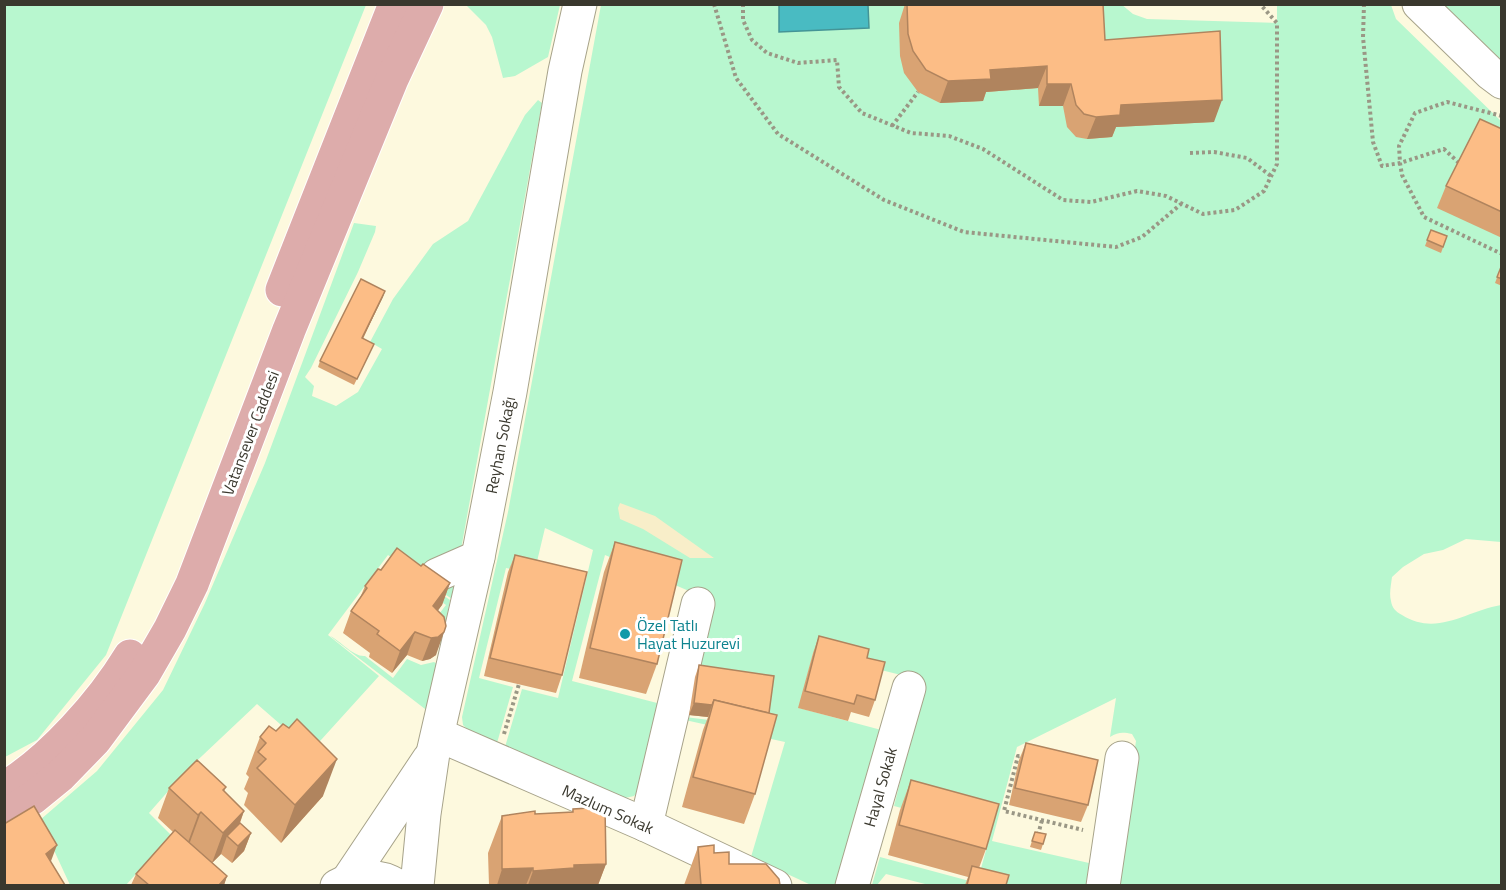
<svg xmlns="http://www.w3.org/2000/svg" width="1506" height="890" viewBox="0 0 1506 890" font-family="'Titillium Web',sans-serif">
<style>
.green{fill:#b8f7cf}
.sand{fill:#f8eec9}
.water{fill:#49bbc2;stroke:#449496;stroke-width:1.5}
.lines{fill:none;stroke-linecap:round;stroke-linejoin:round}
.minor-casing{stroke:#a7a38a;stroke-width:35}
.major-casing{stroke:#fff;stroke-width:35}
.path{stroke:#9a9785;stroke-width:4;stroke-dasharray:3 3;stroke-linecap:butt}
.minor{stroke:#fff;stroke-width:33}
.major{stroke:#ddacab;stroke-width:33}
.wall{fill:#d9a373}
.shaded-wall{fill:#b0845e}
.building{fill:#fcbd86;stroke:#b0845e;stroke-width:1.5}
.culture-dot{fill:#0f9aa8;stroke:#fff;stroke-width:2}
.labels{text-anchor:middle;dominant-baseline:central;stroke-width:6;stroke-linejoin:round;paint-order:stroke}
.street-label{font-size:16px;fill:#3a382e;stroke:#fff}
.culture-label{font-size:16px;fill:#0d838f;stroke:#fff;text-anchor:start}
</style>
<rect width="100%" height="100%" fill="#fdf9de"/>
<!-- green -->
<g class="green">
<path d="M1121 4 1133 14 1147 19 1277 23V5H1391L1396 19 1501 121V126L1495 139 1502 143 1501 542 1466 539 1443 550 1424 554 1403 567 1392 577C1391 585 1389 594 1391 601 1392 608 1396 612 1402 615 1437 637 1466 611 1501 605V885H1114L1136 741 1132 734C1123 732 1118 732 1110 737L1116 698 1017 747 992 841 1089 863 1086 885H929L886 874 877 885H872L880 857 977 883 991 832 894 806 923 691 901 675 813 653 799 708 885 731 837 882 833 885H811L751 857 785 742 685 720V717L767 727 694 675 689 591 605 555 572 681 661 704 641 788 634 796 625 798 505 747 522 689 558 698 593 550 545 528 534 574 506 568 479 678 513 687 497 743 469 731 463 725 462 717 508 512 601 5Z"/>
<path d="M5 5H366L106 655 37 740 5 757Z"/>
<path d="M466 5H560L548 57 515 76 503 78 492 37 486 25Z"/>
<path d="M1444 5H1501V59H1500Z"/>
<path d="M538 100 542 103 452 599 388 555 328 635 379 676 311 751 257 704 185 772 149 813 171 835 126 885H70L40 820 97 771 163 690 205 603 265 463 354 223 376 226 375 232 358 272 311 368 305 377 314 386 312 396 336 406 358 392 382 349 370 342 393 299 433 244 468 221 525 115Z"/>
<path d="M437 591 450 600 441 645 439 638 429 627 446 605 435 597Z"/>
<path d="M330 636C341 641 353 657 365 656L393 678 407 659 421 665 434 662 437 664 429 712Z"/>
</g>
<!-- sand -->
<path class="sand" d="M620 503 655 516 714 558H690L643 529 620 519 618 508Z"/>
<!-- water -->
<path class="water" d="M779 5H868L869 28 779 32Z"/>
<g class="lines">
<!-- minor casing -->
<g class="minor-casing">
<g id="minor">
<path d="M1419 4 1490 73 1502 82"/>
<path d="M437 575 478 557"/>
<path d="M439 735 646 825 775 886"/>
<path d="M646 825 698 604"/>
<path d="M337 886C358 875 378 874 398 886"/>
<path d="M344 886 429 759"/>
<path d="M417 886 424 814 433 753 478 557 510 392 565 71 580 4"/>
<path d="M852 886 909 688"/>
<path d="M1103 886 1122 758"/>
</g>
</g>
<!-- major casing -->
<g class="major-casing">
<g id="major">
<path d="M282 290 395 4"/>
<path d="M4 788C51 760 102 702 130 656"/>
<path d="M4 815 33 798 60 776 95 740 144 674 170 629 192 584 289 330 392 79 427 4"/>
</g>
</g>
<!-- path -->
<g class="path">
<path d="M714 4 736 78 778 134 884 200 964 232 1116 247 1142 237 1181 204"/>
<path d="M743 4V20L752 40 767 53 798 63 837 60 839 87 862 113 911 133 949 136 983 149 1063 200 1091 202 1137 191 1166 196 1203 214 1235 210 1264 191 1277 164V23L1260 4"/>
<path d="M1364 4 1363 37 1373 142 1382 166 1400 163 1444 149 1459 163"/>
<path d="M1502 116 1447 102 1415 113 1399 146 1400 163 1402 175 1424 217 1502 254"/>
<path d="M892 126 918 92"/>
<path d="M1190 153 1214 152 1247 158 1271 176"/>
<path d="M504 734 519 684"/>
<path d="M1025 758 1018 756 1004 811 1083 830"/>
<path d="M1038 835 1042 820"/>
</g>
<!-- minor -->
<use href="#minor" class="minor"/>
<!-- major -->
<use href="#major" class="major"/>
</g>
<!-- wall -->
<g class="wall">
<path d="M905 4H1103L1105 40 1214 122 1116 127 1112 137 1087 139 1076 137 1067 127 1063 106H1039L1038 88 986 92 983 101 940 103 918 92 904 73 900 56 899 23Z"/>
<path d="M1502 129V238L1437 208 1446 186Z"/>
<path d="M1431 230 1447 236 1441 253 1425 246Z"/>
<path d="M1501 267 1502 286 1495 283Z"/>
<path d="M385 291 363 339 374 344 354 385 318 367 320 361Z"/>
<path d="M615 542 657 664 646 694 579 678 604 572Z"/>
<path d="M515 555 562 675 556 693 484 676 508 572Z"/>
<path d="M421 566 450 583 442 605 438 610 436 655 430 659 422 661 407 655 392 673 369 657 370 653 343 633 351 611 360 598 365 586 381 570Z"/>
<path d="M819 636 867 658 875 700 869 717 851 712 848 721 798 708 813 653Z"/>
<path d="M699 665 755 794 744 824 682 807 703 730 708 717 689 715 695 677Z"/>
<path d="M260 737 323 796 281 843 244 805 248 793 244 789 249 777 246 774Z"/>
<path d="M1026 743 1088 805 1081 822 1009 805 1019 760Z"/>
<path d="M911 780 986 849 979 868 1006 885H965L968 877 888 855 900 810Z"/>
<path d="M226 787 224 792 244 811 240 823 251 833 244 851 232 863 221 854 212 863 227 876 224 885H131L136 874 173 832 158 818 169 788Z"/>
<path d="M573 809 606 864 598 885H489L488 853 502 816 572 812Z"/>
<path d="M1035 832 1043 844 1041 850 1030 847Z"/>
<path d="M698 847 714 853 729 864 780 885H684Z"/>
</g>
<!-- shaded-wall -->
<g class="shaded-wall">
<path d="M1047 66 1038 88 986 92 983 101 940 103 948 81 990 70Z"/>
<path d="M1047 84H1071L1063 106H1039Z"/>
<path d="M1222 100 1214 122 1116 127 1112 137 1087 139 1096 117 1121 105Z"/>
<path d="M385 291 383 297 360 344 362 338Z"/>
<path d="M450 583 442 605 425 628 433 606Z"/>
<path d="M415 632 407 655 392 673 400 651Z"/>
<path d="M444 632 436 655 430 659 422 661 431 638Z"/>
<path d="M694 703 712 705 708 717 689 715Z"/>
<path d="M337 759 323 796 281 843 295 805Z"/>
<path d="M244 811 233 841 227 836 221 854 212 863 223 833Z"/>
<path d="M201 812 190 842 187 845 198 815Z"/>
<path d="M251 833 244 851 232 863 238 846Z"/>
<path d="M57 845 42 885 46 854Z"/>
<path d="M606 864 598 885H528L533 871 574 865Z"/>
<path d="M533 868 526 885H497L502 869Z"/>
<path d="M227 876 224 885H219Z"/>
</g>
<!-- building -->
<g class="building">
<path d="M907 4H1103L1105 40 1220 31 1222 100 1121 105 1120 115 1096 117 1084 114 1076 105 1071 84H1047V66L990 70 991 79 948 81 926 70 913 51 908 34Z"/>
<path d="M1480 119 1502 129V212L1446 186Z"/>
<path d="M1431 230 1447 236 1443 247 1427 240Z"/>
<path d="M1501 267H1502V279L1497 277Z"/>
<path d="M361 279 385 291 362 338 374 344 357 379 320 361Z"/>
<path d="M615 542 682 560 657 664 590 648Z"/>
<path d="M397 548 421 566 423 564 450 583 433 606 444 617 446 626 444 632 438 637 431 638 415 632 400 651 377 634 379 631 351 611 367 588 365 586 378 569 381 570Z"/>
<path d="M515 555 587 572 562 675 490 658Z"/>
<path d="M819 636 869 649 867 658 885 662 875 700 857 695 854 704 805 691Z"/>
<path d="M699 665 774 676 769 713 714 700 712 705 694 703Z"/>
<path d="M714 700 777 715 755 794 693 777Z"/>
<path d="M297 719 337 759 295 805 257 768 266 759 258 752 266 743 260 737 269 726 276 731 283 724 289 728Z"/>
<path d="M1026 743 1098 760 1088 805 1015 788Z"/>
<path d="M197 760 226 787 223 790 244 811 223 833 201 812 198 815 169 788Z"/>
<path d="M911 780 999 804 986 849 899 825Z"/>
<path d="M34 806 57 845 46 854 65 885H4V824Z"/>
<path d="M605 807 606 864 574 865V868L533 871V868L502 869V816L535 811V814L573 812V809Z"/>
<path d="M240 823 251 833 238 846 227 836Z"/>
<path d="M175 830 227 876 219 885H149L136 874Z"/>
<path d="M1035 832 1046 834 1043 844 1032 841Z"/>
<path d="M714 845V853L729 852V864H766L779 879 780 885H701L698 847Z"/>
<path d="M972 866 1009 875 1006 885H967Z"/>
</g>
<!-- markers -->
<circle class="culture-dot" cx="625" cy="634" r="6"/>
<g class="labels">
<!-- street labels -->
<g class="street-label">
<text transform="translate(250 433) rotate(-69)">Vatansever Caddesi</text>
<text transform="translate(500 445) rotate(-79)">Reyhan Sokağı</text>
<text transform="translate(880 787) rotate(-74)">Hayal Sokak</text>
<text transform="translate(608 809) rotate(24)">Mazlum Sokak</text>
</g>
<!-- culture labels -->
<g class="culture-label">
<text x="637" y="625">Özel Tatlı<tspan x="637" dy="18">Hayat Huzurevi</tspan></text>
</g>
</g>
<!-- border -->
<rect width="1506" height="890" fill="none" stroke="#3a382e" stroke-width="12"/>
</svg>
